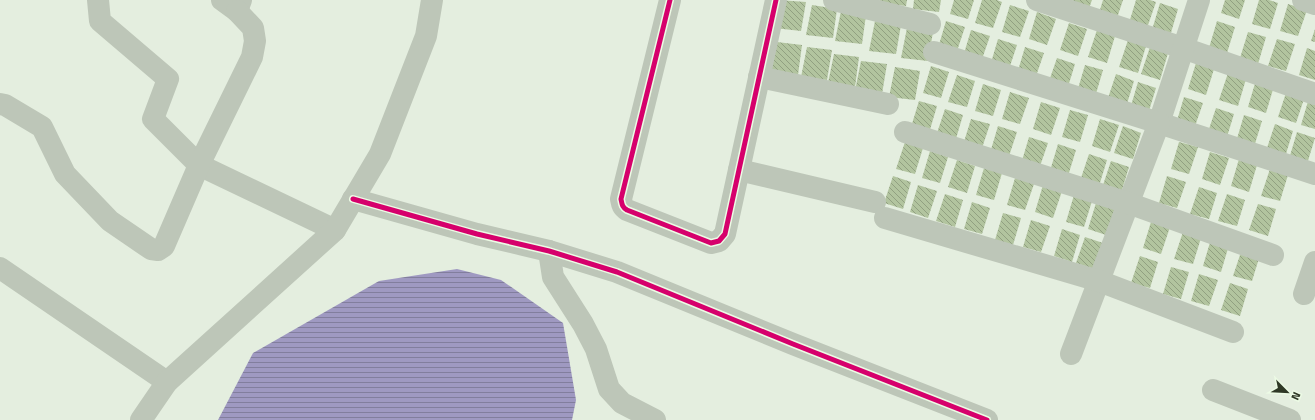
<svg xmlns="http://www.w3.org/2000/svg" width="1315" height="420" viewBox="0 0 1315 420" font-family="'Titillium Web',sans-serif">
<style>
.water{fill:url(#water-rules)}
.building{fill:url(#building-back-hatch)}
.lines{fill:none;stroke-linecap:round;stroke-linejoin:round}
.minor{stroke:#bdc6b8;stroke-width:22}
.cycleway-casing{stroke:#ecfbe5;stroke-width:8}
.cycleway{stroke:#d6006c;stroke-width:5}
</style>
<defs>
<pattern id="water-rules" width="6" height="5" patternUnits="userSpaceOnUse"><rect width="6" height="5" fill="#9f99c1"/><path d="M0 2.5h6" fill="none" stroke="#827e9d"/></pattern>
<pattern id="building-back-hatch" width="6" height="6" patternUnits="userSpaceOnUse"><rect width="6" height="6" fill="#b2c49f"/><path d="M-1 5l2 2M0 0l6 6M5-1l2 2" fill="none" stroke="#91a081"/></pattern>
</defs>
<rect width="100%" height="100%" fill="#e4eedf"/>
<!-- water -->
<path class="water" d="M457 269 501 280 563 323 576 400 572 420H218L253 353 379 281Z"/>
<!-- building -->
<g class="building">
<path d="M779 0 806 2 801 31 774 28Z"/>
<path d="M880 0H907L906 6 879 3Z"/>
<path d="M914 0H941L939 12 913 9Z"/>
<path d="M954 0H974L968 19 950 14Z"/>
<path d="M982 0H997L1002 2 993 28 975 23Z"/>
<path d="M1072 0H1092L1088 11Z"/>
<path d="M1103 0H1123L1117 18 1099 13Z"/>
<path d="M1136 0H1150L1156 2 1147 28 1129 23Z"/>
<path d="M1225 0H1245L1239 19 1221 13Z"/>
<path d="M1259 0H1269L1278 3 1270 29 1252 24Z"/>
<path d="M1160 3 1178 9 1170 36 1152 30Z"/>
<path d="M1288 4 1307 10 1298 36 1280 31Z"/>
<path d="M812 5 837 9 833 38 806 35Z"/>
<path d="M1010 5 1029 11 1020 37 1002 32Z"/>
<path d="M841 11 866 15 862 44 835 41Z"/>
<path d="M1037 12 1056 19 1047 45 1029 39Z"/>
<path d="M875 21 901 25 896 54 869 51Z"/>
<path d="M946 21 965 27 956 54 938 48Z"/>
<path d="M1217 21 1235 27 1227 53 1209 48Z"/>
<path d="M1069 23 1087 29 1078 56 1060 50Z"/>
<path d="M907 28 933 32 928 61 901 58Z"/>
<path d="M1315 29V42L1311 41Z"/>
<path d="M971 30 990 36 981 62 963 57Z"/>
<path d="M1097 30 1115 36 1107 63 1088 57Z"/>
<path d="M1248 32 1266 37 1258 64 1240 58Z"/>
<path d="M998 39 1017 45 1008 72 990 66Z"/>
<path d="M1277 39 1295 44 1286 71 1268 66Z"/>
<path d="M1128 40 1146 46 1138 73 1119 67Z"/>
<path d="M777 42 802 45 798 75 771 72Z"/>
<path d="M807 47 832 50 827 80 801 77Z"/>
<path d="M1025 47 1044 53 1035 79 1017 74Z"/>
<path d="M1150 47 1168 53 1160 80 1141 74Z"/>
<path d="M1307 48 1315 51V80L1299 75Z"/>
<path d="M834 54 859 57 855 87 828 83Z"/>
<path d="M1057 58 1075 64 1067 90 1048 84Z"/>
<path d="M861 61 887 64 882 94 855 91Z"/>
<path d="M1196 63 1214 69 1206 95 1188 89Z"/>
<path d="M1085 65 1103 70 1095 97 1077 92Z"/>
<path d="M931 66 949 72 941 98 923 93Z"/>
<path d="M895 67 920 71 915 100 889 97Z"/>
<path d="M1228 73 1246 79 1238 106 1219 100Z"/>
<path d="M1116 74 1134 81 1126 107 1107 101Z"/>
<path d="M957 75 975 81 967 107 948 102Z"/>
<path d="M1256 80 1274 86 1266 113 1248 107Z"/>
<path d="M1138 82 1156 88 1148 114 1130 109Z"/>
<path d="M983 84 1001 90 993 116 975 111Z"/>
<path d="M1287 90 1305 96 1296 123 1278 117Z"/>
<path d="M1010 92 1029 98 1020 124 1002 119Z"/>
<path d="M1184 97 1203 103 1194 129 1176 124Z"/>
<path d="M1309 98 1315 99V129L1301 125Z"/>
<path d="M919 101 937 106 929 133 911 127Z"/>
<path d="M1041 102 1060 108 1051 135 1033 129Z"/>
<path d="M1216 108 1234 114 1226 140 1207 135Z"/>
<path d="M945 109 963 115 955 142 936 136Z"/>
<path d="M1070 110 1088 115 1080 142 1062 137Z"/>
<path d="M1244 115 1262 121 1254 147 1236 142Z"/>
<path d="M971 119 990 124 981 151 963 145Z"/>
<path d="M1100 119 1119 125 1110 152 1092 146Z"/>
<path d="M1275 124 1293 131 1285 157 1266 151Z"/>
<path d="M998 126 1017 132 1008 159 990 153Z"/>
<path d="M1123 126 1141 133 1133 159 1114 153Z"/>
<path d="M1297 132 1315 138 1307 164 1289 159Z"/>
<path d="M1029 137 1048 143 1039 169 1021 164Z"/>
<path d="M905 142 923 148 915 174 896 169Z"/>
<path d="M1179 142 1198 147 1189 174 1171 169Z"/>
<path d="M1058 144 1076 150 1068 176 1050 171Z"/>
<path d="M930 151 948 157 940 183 922 178Z"/>
<path d="M1210 152 1229 158 1220 185 1202 179Z"/>
<path d="M1089 154 1107 160 1099 186 1080 181Z"/>
<path d="M1239 159 1257 165 1249 192 1231 186Z"/>
<path d="M957 160 975 166 967 193 948 187Z"/>
<path d="M1111 161 1129 167 1121 193 1102 188Z"/>
<path d="M984 168 1002 173 994 200 976 195Z"/>
<path d="M1270 169 1288 175 1280 201 1261 196Z"/>
<path d="M893 176 911 182 903 209 884 203Z"/>
<path d="M1167 176 1186 182 1177 208 1159 203Z"/>
<path d="M1015 178 1034 184 1025 210 1007 205Z"/>
<path d="M918 185 937 191 928 218 910 212Z"/>
<path d="M1043 185 1062 191 1053 218 1035 212Z"/>
<path d="M1199 187 1217 193 1209 219 1190 214Z"/>
<path d="M945 194 963 200 955 227 936 221Z"/>
<path d="M1227 194 1245 200 1237 226 1218 221Z"/>
<path d="M1074 195 1092 201 1084 227 1066 222Z"/>
<path d="M972 202 990 208 982 234 964 229Z"/>
<path d="M1096 203 1115 208 1106 235 1088 229Z"/>
<path d="M1258 204 1276 209 1268 236 1249 230Z"/>
<path d="M1003 213 1021 218 1013 245 995 240Z"/>
<path d="M1031 220 1050 226 1041 252 1023 247Z"/>
<path d="M1151 222 1170 227 1161 254 1143 248Z"/>
<path d="M1062 229 1080 235 1072 262 1054 256Z"/>
<path d="M1183 232 1201 238 1193 264 1174 259Z"/>
<path d="M1085 237 1103 243 1094 269 1076 263Z"/>
<path d="M1211 239 1229 245 1221 272 1203 266Z"/>
<path d="M1242 249 1260 255 1252 281 1233 276Z"/>
<path d="M1140 256 1158 262 1150 288 1131 283Z"/>
<path d="M1171 267 1189 272 1181 299 1163 294Z"/>
<path d="M1199 274 1218 280 1209 306 1191 301Z"/>
<path d="M1230 283 1248 289 1240 316 1221 310Z"/>
</g>
<g class="lines">
<!-- minor -->
<g class="minor">
<path d="M98 0 100 21 168 79 153 119 199 165 335 230"/>
<path d="M222 0 237 11 241 0"/>
<path d="M670 0 621 199C622 204 622 207 627 210L711 243 719 241 725 234 776 0"/>
<path d="M834 0 930 24"/>
<path d="M1037 0 1183 48 1315 94"/>
<path d="M1199 0 1159 123 1315 174"/>
<path d="M1303 0 1315 4"/>
<path d="M934 52 1159 123 1071 354"/>
<path d="M759 77 888 104"/>
<path d="M0 104 5 105 42 127 65 174 110 221 151 249 158 250 164 246 199 165 252 57 255 41 253 28 237 11"/>
<path d="M905 132 1128 203 1273 255"/>
<path d="M739 170 875 202"/>
<path d="M353 199 477 234 549 251 617 272 793 344 987 420"/>
<path d="M885 218 1099 281 1233 332"/>
<path d="M549 251 553 277 583 324 596 349 609 389 622 403 655 420"/>
<path d="M0 268 167 382"/>
<path d="M1304 294 1315 262"/>
<path d="M1213 390 1290 420"/>
<path d="M141 420 167 382 335 230 380 154 426 36 432 0"/>
</g>
<!-- cycleway casing -->
<g class="cycleway-casing">
<g id="cycleway">
<path d="M670 0 621 199C622 204 622 207 627 210L711 243 719 241 725 234 776 0"/>
<path d="M353 199 477 234 549 251 617 272 793 344 987 420"/>
</g>
</g>
<!-- cycleway -->
<use href="#cycleway" class="cycleway"/>
</g>
<!-- north arrow -->
<g transform="translate(1287 392) rotate(114)" stroke="#ecfbe5" stroke-width="3" paint-order="stroke">
<path d="M0-3L7 15L0 10L-7 15Z" fill="#2f3826"/>
<text y="-6" font-size="11" font-weight="bold" text-anchor="middle" fill="#2f3826">N</text>
</g>
</svg>
